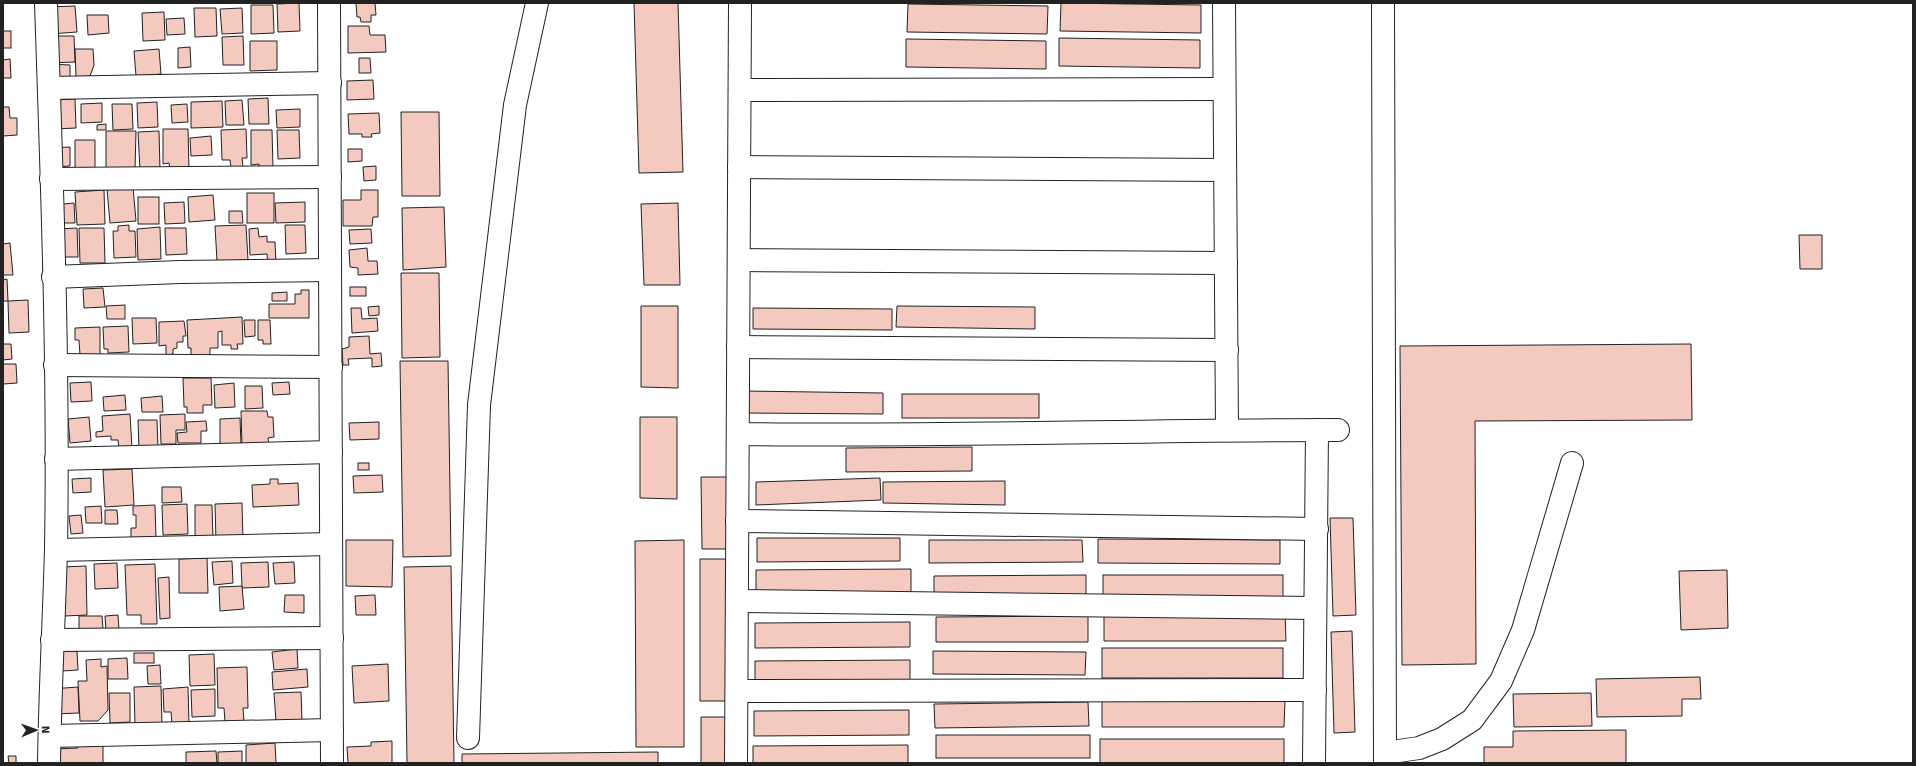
<svg xmlns="http://www.w3.org/2000/svg" width="1916" height="766" viewBox="0 0 1916 766" font-family="Signika,sans-serif">
<style>
.building{fill:#f3c9c0;stroke:#222}
.lines{fill:none;stroke-linecap:round;stroke-linejoin:round}
.minor-casing{stroke:#222;stroke-width:24}
.minor{stroke:#fff;stroke-width:22}
</style>
<rect width="100%" height="100%" fill="#fff"/>
<!-- building -->
<g class="building">
<path d="M299 3 300 31 278 32 277 4Z"/>
<path d="M356 3H375L376 15H371V22H361L360 17H357Z"/>
<path d="M634 3H678L683 172 639 173Z"/>
<path d="M1061 3 1201 5V33L1060 31Z"/>
<path d="M908 4 1048 6 1047 34 907 32Z"/>
<path d="M251 5H273L274 33 251 34Z"/>
<path d="M75 6 77 32 50 34 49 7Z"/>
<path d="M194 8H216L217 36 195 37Z"/>
<path d="M242 8 243 33 222 34 220 9Z"/>
<path d="M164 12 165 40 143 41 142 13Z"/>
<path d="M87 15H108L109 33 88 35Z"/>
<path d="M184 18 185 34 167 35 166 19Z"/>
<path d="M348 26H369L370 35H385L386 52 348 53Z"/>
<rect x="3" y="31" width="8" height="17"/>
<path d="M48 36H74L75 62 49 63Z"/>
<path d="M243 36 244 65H223L222 37Z"/>
<path d="M1059 38 1200 40V68L1059 66Z"/>
<path d="M906 39 1046 41V69L906 67Z"/>
<path d="M250 41H277V70L250 71Z"/>
<path d="M190 47 191 67 178 68V48Z"/>
<path d="M75 49H93L94 65 90 76 76 77Z"/>
<path d="M159 49 161 74 136 76 134 51Z"/>
<path d="M359 58H370L371 73H359Z"/>
<path d="M10 59 11 78H3V60Z"/>
<path d="M49 64 70 65V77H49Z"/>
<path d="M373 80 374 99 347 100V81Z"/>
<path d="M268 98 269 124H249L248 99Z"/>
<path d="M75 99 76 128 54 129 53 100Z"/>
<path d="M242 100 244 125H226L225 101Z"/>
<path d="M222 101 223 127 191 128V102Z"/>
<path d="M157 102 158 127 138 128 137 103Z"/>
<path d="M102 103V122L81 123V104Z"/>
<path d="M112 104H132L133 129 113 130Z"/>
<path d="M187 104 188 122 172 123 171 105Z"/>
<path d="M3 107H9L10 118H17V135L3 136Z"/>
<path d="M300 109V127L277 128 276 110Z"/>
<path d="M401 112H439L440 196H402Z"/>
<path d="M379 113 380 133 371 134 372 137H362V134H349L348 114Z"/>
<path d="M106 124V130H97V125Z"/>
<path d="M163 129H188L189 169H170L169 163 163 164Z"/>
<path d="M246 129 247 158H242L243 167H231L230 160H222L221 130Z"/>
<path d="M251 130H272L273 168H259V164L251 165Z"/>
<path d="M277 130H299L300 158 278 159Z"/>
<path d="M106 131H136L135 170 106 169Z"/>
<path d="M159 131 160 170H140L138 132Z"/>
<path d="M211 136 212 155 191 156 190 138Z"/>
<path d="M75 140H95V169L75 170Z"/>
<path d="M70 147V166L52 167 51 148Z"/>
<path d="M348 149H362V161L348 162Z"/>
<path d="M376 166V180L364 181 363 167Z"/>
<path d="M133 187 136 221 110 223 107 189Z"/>
<path d="M104 190 105 224 77 225 75 192Z"/>
<path d="M361 190H378V217H373L372 226H343V200H361Z"/>
<rect x="247" y="193" width="27" height="30"/>
<path d="M213 195 215 220 189 222 188 197Z"/>
<rect x="138" y="197" width="21" height="27"/>
<path d="M184 202 185 223 165 224 164 203Z"/>
<path d="M305 202V222L276 223 275 203Z"/>
<path d="M74 203 75 223H54L53 205Z"/>
<path d="M678 203 680 285H644L641 204Z"/>
<path d="M444 207 446 267 403 270 402 208Z"/>
<path d="M229 211H242L243 223H229Z"/>
<path d="M129 225V231H135L136 257 114 258 113 231H118V226Z"/>
<path d="M246 225 248 260 217 261 215 226Z"/>
<path d="M285 225H305L306 253 286 254Z"/>
<path d="M160 227 161 259 138 260 137 229Z"/>
<path d="M77 228 78 257H58V229Z"/>
<path d="M79 228H104L105 263H80Z"/>
<path d="M165 228H186L187 254 166 255Z"/>
<path d="M258 228 259 237 267 236V242H275L276 264H268L267 254 250 255 249 229Z"/>
<path d="M371 229 372 243 350 244 349 230Z"/>
<path d="M1799 235H1822V269H1800Z"/>
<path d="M10 243 13 275H3V244Z"/>
<path d="M367 248 368 261H377L378 274 358 275V268L350 267 349 250Z"/>
<path d="M401 273H439L440 357 402 358Z"/>
<path d="M7 279 8 301H3V280Z"/>
<rect x="350" y="287" width="16" height="9"/>
<path d="M103 288 105 307 84 308 83 289Z"/>
<path d="M301 290H309V318H269V304H295V294H301Z"/>
<path d="M287 292V301H272V293Z"/>
<path d="M28 300 29 332 9 333 8 301Z"/>
<path d="M125 305V319H107L106 306Z"/>
<path d="M379 306V315L369 316 368 307Z"/>
<path d="M641 306H678V388L641 387Z"/>
<path d="M897 306 1035 307V329L896 327Z"/>
<path d="M351 308H361L362 319 377 318 378 331 352 333Z"/>
<path d="M753 308 892 309V330L753 329Z"/>
<path d="M242 317 243 344H237L238 349H231V345H222V331L218 332V348H210V356L191 357V348H188L187 320Z"/>
<path d="M132 318H156L157 343 133 344Z"/>
<path d="M244 320H255V336L245 337Z"/>
<path d="M258 320H270L271 344H263V340H258Z"/>
<path d="M184 321 186 336H183V342H177V348L173 349V354L166 355V345L159 346V322Z"/>
<path d="M128 326 129 352 108 353V349H104L103 327Z"/>
<path d="M100 327V355H80L79 340H75V328Z"/>
<path d="M369 336 370 354 381 353 382 366 372 367V358L348 359 349 365H343L342 349 349 347V337Z"/>
<path d="M3 344H11L12 359 3 360Z"/>
<path d="M1691 344 1692 420 1475 421 1476 664 1402 665 1400 346Z"/>
<path d="M400 361H448L451 556 403 557Z"/>
<path d="M3 364H16L17 383 3 384Z"/>
<path d="M183 378H211L212 405H203V413H187V407H184Z"/>
<path d="M91 382 92 401 71 402 70 383Z"/>
<path d="M289 382 290 394 273 395 272 383Z"/>
<path d="M234 383 235 407 215 408 214 385Z"/>
<path d="M245 386H262L263 408 245 409Z"/>
<path d="M744 391 883 393V414L744 413Z"/>
<rect x="902" y="394" width="137" height="24"/>
<path d="M125 395 126 410 104 411 103 397Z"/>
<path d="M162 396 163 412H142L141 398Z"/>
<path d="M241 411H267L268 417H273L274 437 268 438 269 446 242 447Z"/>
<path d="M130 414 132 449 119 450 118 440H111V436L96 437V432L103 431 102 416Z"/>
<path d="M185 414V430H176V444H161L160 415Z"/>
<path d="M89 417 91 441 70 443 68 419Z"/>
<path d="M640 417H677V499L640 498Z"/>
<path d="M240 418 241 445 220 447V419Z"/>
<path d="M138 420H157L158 449 139 450Z"/>
<path d="M206 421 207 431H201V443H178L177 433 187 432 186 422Z"/>
<path d="M379 422V439L350 440 349 423Z"/>
<path d="M972 447V471L846 472V448Z"/>
<rect x="358" y="463" width="11" height="7"/>
<path d="M132 469 134 505 105 507 103 470Z"/>
<path d="M382 475 383 492 354 493 353 476Z"/>
<path d="M701 477H728L729 549H702Z"/>
<path d="M91 478V492L73 493 72 479Z"/>
<path d="M880 478 881 500 756 505V482Z"/>
<path d="M270 479H278V484L298 483 299 505 253 507 252 485 270 484Z"/>
<path d="M1005 481V505L883 503V482Z"/>
<path d="M162 487H181L182 502 162 503Z"/>
<path d="M242 503 243 541 216 542 215 504Z"/>
<path d="M187 504 188 534 163 535 162 505Z"/>
<path d="M155 505 156 538 131 539V528H136V515H133V506Z"/>
<path d="M195 505H212L213 540 195 541Z"/>
<path d="M101 506 102 523H86L85 507Z"/>
<path d="M105 510H117L118 524H105Z"/>
<path d="M81 515 83 533 71 534 69 516Z"/>
<path d="M1330 518H1353L1356 615 1333 616Z"/>
<path d="M757 538H900V561L757 562Z"/>
<path d="M1098 539 1280 540V564L1098 563Z"/>
<path d="M346 540H393L392 587 346 586Z"/>
<path d="M684 540V747H636L635 541Z"/>
<path d="M929 540H1082L1083 562 929 563Z"/>
<path d="M207 558 208 593H179V559Z"/>
<path d="M700 559H727L728 701H700Z"/>
<path d="M232 561 233 583 214 585 212 562Z"/>
<path d="M268 562 269 587 242 588 241 563Z"/>
<path d="M294 562 295 583 275 584 273 563Z"/>
<path d="M117 563 118 588 95 589 94 564Z"/>
<path d="M155 564 157 624H141V615H127L125 565Z"/>
<path d="M86 566 87 615 64 616 62 567Z"/>
<path d="M451 566 454 763H407L404 567Z"/>
<path d="M911 569V594L756 595V570Z"/>
<path d="M1727 570 1728 628 1681 630 1679 571Z"/>
<path d="M1086 575V599L934 600V576Z"/>
<rect x="1103" y="575" width="180" height="23"/>
<path d="M169 577 170 618 160 619 158 578Z"/>
<path d="M242 586 244 609 220 611 219 587Z"/>
<path d="M285 595H304V613L284 612Z"/>
<path d="M375 595 376 615H356L355 596Z"/>
<path d="M1104 612H1285L1286 641H1104Z"/>
<path d="M118 615 119 630 106 631 105 616Z"/>
<path d="M79 616H102L103 629 79 630Z"/>
<path d="M1088 616V642H936V617Z"/>
<path d="M910 622V647L755 648V623Z"/>
<path d="M1352 631 1355 732 1334 733 1331 632Z"/>
<rect x="1102" y="648" width="181" height="30"/>
<path d="M297 649 298 668 274 670 272 652Z"/>
<path d="M62 651H77L78 670 62 671Z"/>
<path d="M933 651 1086 652 1085 675 933 674Z"/>
<rect x="134" y="653" width="20" height="10"/>
<path d="M214 654 215 685 190 686 189 655Z"/>
<path d="M127 658 128 679H108V659Z"/>
<path d="M101 659V667L107 666 108 710 98 721H80L78 681H87L86 660Z"/>
<path d="M910 660V684L755 685V661Z"/>
<path d="M388 664 389 701 354 703 352 666Z"/>
<path d="M160 665 161 684H148L147 666Z"/>
<path d="M247 667 248 708H243L244 722H225L224 708H218L217 668Z"/>
<path d="M307 669 308 687 273 690 272 672Z"/>
<path d="M1700 677 1701 699H1682V716L1597 717 1596 679Z"/>
<path d="M161 686 162 725 135 726 134 687Z"/>
<path d="M78 687 79 713 52 714 51 689Z"/>
<path d="M188 687 189 724H172L171 712H164L163 689Z"/>
<path d="M215 689V716L192 717 191 690Z"/>
<path d="M301 692 302 721 276 722 274 693Z"/>
<path d="M109 693H130V722L110 723Z"/>
<path d="M1591 693 1592 726 1514 727 1513 694Z"/>
<path d="M1102 701H1285L1284 727H1102Z"/>
<path d="M1088 702 1089 726 935 728 934 704Z"/>
<path d="M909 710V735L754 736V711Z"/>
<path d="M701 717H727L728 763H701Z"/>
<path d="M1626 730V763H1484V747H1513V731Z"/>
<rect x="936" y="735" width="154" height="23"/>
<rect x="1100" y="739" width="184" height="24"/>
<path d="M392 741V763H348L347 747 371 746V742Z"/>
<path d="M103 743V763H50L54 749 78 748V744Z"/>
<path d="M275 743 276 763H246V745Z"/>
<path d="M908 745V763H753V746Z"/>
<path d="M216 751 217 763H186V752Z"/>
<path d="M242 751V763H218V752Z"/>
<path d="M658 752V763H462V754Z"/>
<path d="M8 756H16V763H9Z"/>
</g>
<g class="lines">
<!-- minor casing -->
<g class="minor-casing">
<g id="minor">
<path d="M46 3C52 185 59 367 56 549 54 620 50 692 49 763"/>
<path d="M329 3 332 763"/>
<path d="M1224 3 1227 430"/>
<path d="M1383 3 1385 763"/>
<path d="M49 88 330 83"/>
<path d="M740 90 1224 89"/>
<path d="M739 167 1225 170"/>
<path d="M51 179 330 177"/>
<path d="M739 260 1226 263"/>
<path d="M53 277 180 272 330 270"/>
<path d="M738 347 1227 350"/>
<path d="M55 365 331 367"/>
<path d="M738 434C938 437 1138 430 1338 430"/>
<path d="M56 459 331 452"/>
<path d="M737 521 1317 529"/>
<path d="M56 550 331 544"/>
<path d="M737 601 1315 608"/>
<path d="M52 640 332 638"/>
<path d="M737 691 1315 690"/>
<path d="M50 736 332 730"/>
<path d="M468 738 479 405 515 105 537 3"/>
<path d="M1385 753 1419 748 1442 739 1472 720 1501 681 1523 630 1572 463"/>
<path d="M736 763 740 3"/>
<path d="M1314 763 1317 430"/>
</g>
</g>
<!-- minor -->
<use href="#minor" class="minor"/>
</g>
<!-- border -->
<rect width="1916" height="766" fill="none" stroke="#222222" stroke-width="8"/>
<!-- north arrow -->
<g transform="translate(36 730) rotate(88)" stroke="#ffffff" stroke-width="3" paint-order="stroke">
<path d="M0-3L7 15L0 10L-7 15Z" fill="#222222"/>
<text y="-6" font-size="11" font-weight="bold" text-anchor="middle" fill="#222222">N</text>
</g>
</svg>
